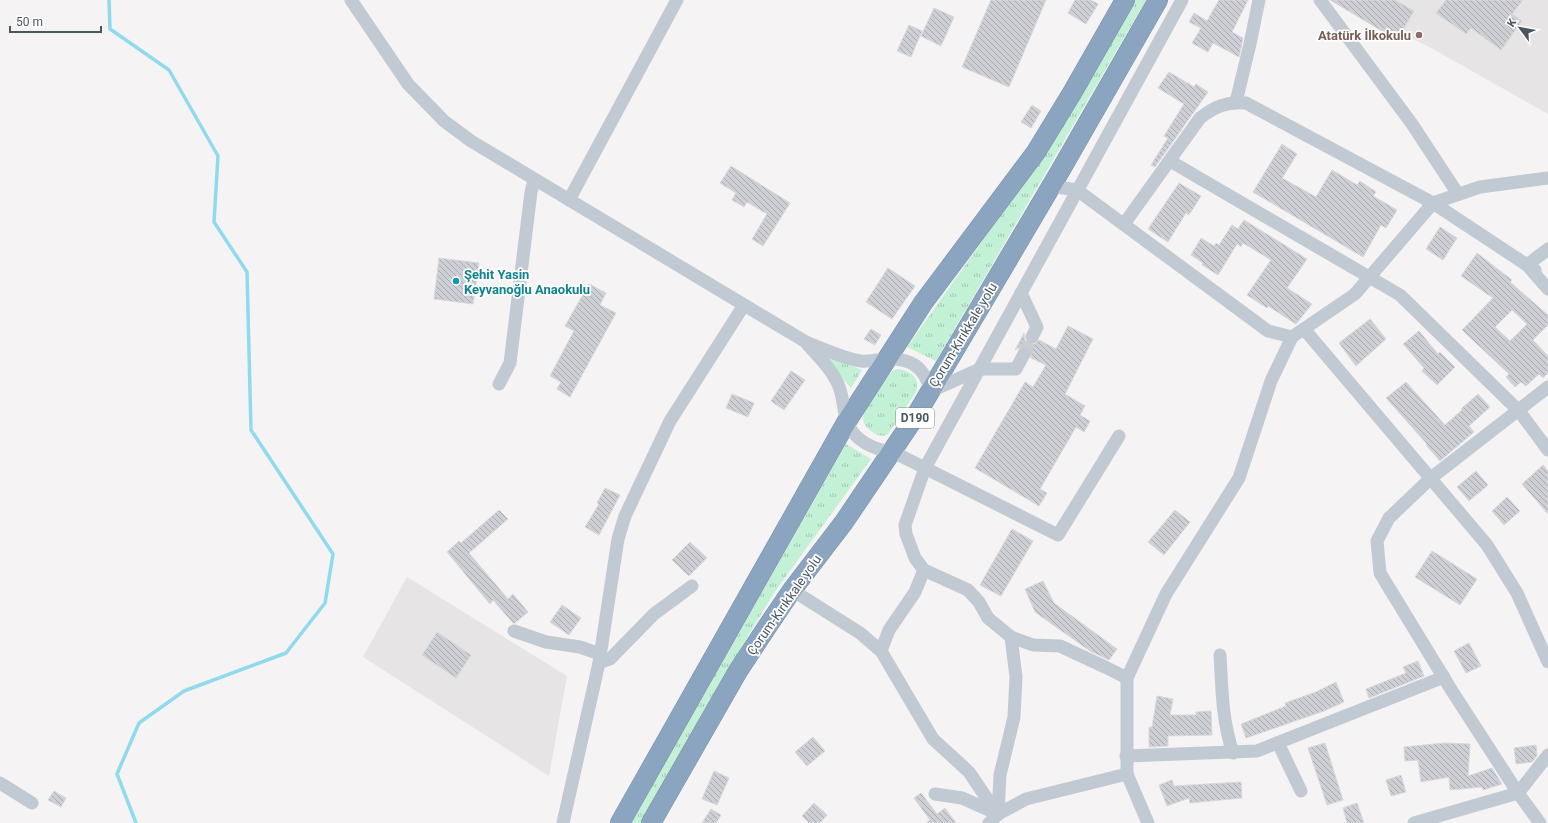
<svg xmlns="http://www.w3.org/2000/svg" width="1548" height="823" viewBox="0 0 1548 823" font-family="Roboto,sans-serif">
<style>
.education{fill:#e6e4e5}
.grass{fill:url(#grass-tufts)}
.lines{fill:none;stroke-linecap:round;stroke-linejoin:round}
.stream{stroke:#90daee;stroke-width:3.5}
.building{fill:url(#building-back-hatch);stroke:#d7d9de;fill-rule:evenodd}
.minor-tunnel{stroke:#caccce;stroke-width:13;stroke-dasharray:13 6;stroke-linecap:butt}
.highway-casing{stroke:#7690ad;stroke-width:20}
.minor{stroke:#c1cad2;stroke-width:13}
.highway{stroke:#8ba5c1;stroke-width:19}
.education-dot{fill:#8d6e63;stroke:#fff;stroke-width:1.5}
.culture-dot{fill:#0f9aa8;stroke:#fff;stroke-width:1.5}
.labels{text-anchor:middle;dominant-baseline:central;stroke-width:3.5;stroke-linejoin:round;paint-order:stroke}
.shield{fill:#fff;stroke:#808990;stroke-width:1}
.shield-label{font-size:12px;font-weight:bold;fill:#4a5661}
.education-label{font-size:13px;font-weight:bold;fill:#785e54;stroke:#fff;text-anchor:end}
.culture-label{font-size:13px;font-weight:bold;fill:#0d838f;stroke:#fff;text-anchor:start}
.street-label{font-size:13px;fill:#4a5661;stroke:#fff}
</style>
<defs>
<pattern id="grass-tufts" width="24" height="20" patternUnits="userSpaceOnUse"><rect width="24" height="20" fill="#c3f1d5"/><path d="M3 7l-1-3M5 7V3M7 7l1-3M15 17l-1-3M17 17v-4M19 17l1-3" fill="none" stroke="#a0c6b0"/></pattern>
<pattern id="building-back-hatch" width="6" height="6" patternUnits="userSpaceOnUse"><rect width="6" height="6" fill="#cdcfd5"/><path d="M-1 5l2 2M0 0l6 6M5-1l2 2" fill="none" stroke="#a8abb0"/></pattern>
</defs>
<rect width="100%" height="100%" fill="#f5f3f3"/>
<!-- education -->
<g class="education">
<path d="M1337 0H1548V114L1433 49Z"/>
<path d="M407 577 567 676 549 776 363 657Z"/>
</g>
<!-- grass -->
<g class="grass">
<path d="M1134 0H1146L936 361 907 347 1047 150Z"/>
<path d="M821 353 862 370 851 388Z"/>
<path d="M899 369C912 372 920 378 916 392L888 434C884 437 878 436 874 433 869 430 863 425 863 418 864 408 883 384 889 375L894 370Z"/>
<path d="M846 444 871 459 774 593 749 634 642 823H631Z"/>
</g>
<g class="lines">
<!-- stream -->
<path class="stream" d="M109 0 110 29 169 70 218 156 214 222 247 272 251 430 333 554 325 603 286 653 184 691 139 723 117 774 136 823"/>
</g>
<!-- building -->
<g class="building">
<path d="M991 0H1046L1009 87 962 67Z"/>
<path d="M1075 0H1091L1098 4 1086 24 1068 13Z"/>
<path d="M1219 0H1248L1232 32 1243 38 1239 57 1213 43 1208 52 1192 43 1201 28 1189 22 1194 13 1207 21Z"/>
<path d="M1330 0H1395L1414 11 1397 40Z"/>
<path d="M1446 0H1523L1512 14 1522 21 1501 50 1471 28 1466 34 1436 13Z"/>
<path d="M934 8 954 17 941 46 921 36Z"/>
<path d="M909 25 922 31 911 57 897 51Z"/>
<path d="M1169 72 1194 87 1196 84 1208 92 1155 167 1151 165 1168 138 1164 136 1184 104 1158 88Z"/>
<path d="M1032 105 1041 111 1031 128 1021 122Z"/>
<path d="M1282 144 1297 154 1282 178 1316 197 1332 170 1357 185 1360 181 1376 192 1373 196 1397 210 1386 228 1381 225 1363 257 1253 192Z"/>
<path d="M731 166 790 203 763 246 752 239 767 214 747 202 744 207 732 200 736 193 720 183Z"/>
<path d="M1179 183 1201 196 1189 215 1186 213 1168 242 1148 229Z"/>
<path d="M1244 220 1307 259 1287 288 1312 304 1296 324 1268 306 1267 308 1247 295 1271 260 1243 243 1241 247 1237 244 1218 275 1202 265 1203 263 1191 255 1201 238 1214 246 1216 243 1219 245 1232 225 1238 229Z"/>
<path d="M1440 227 1457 238 1443 260 1426 249Z"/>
<path d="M1477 253 1512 280 1510 282 1548 315V325L1533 340 1548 356V373L1543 378 1539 374 1526 386 1521 382 1515 387 1506 377 1509 374 1462 330 1493 298 1461 276ZM1512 310 1527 324 1510 341 1495 327Z"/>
<path d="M439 258 479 263 473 304 434 299Z"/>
<path d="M888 268 915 286 892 319 866 302Z"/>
<path d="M589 284 606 293 600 305 616 313 570 397 557 389 561 382 550 376 574 331 565 326Z"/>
<path d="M1370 319 1386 339 1356 366 1339 343Z"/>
<path d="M1068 326 1093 339 1065 394 1085 406 1080 415 1090 421 1084 432 1076 427 1040 489 1047 493 1039 506 975 468 1025 382 1033 387 1046 365 1031 358V350L1027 347 1023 346 1015 350 1024 333 1025 341 1028 344 1033 345 1039 340 1056 349Z"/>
<path d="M871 329 881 335 875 345 864 339Z"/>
<path d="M1419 331 1438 354 1440 352 1455 367 1437 385 1422 371 1424 368 1403 344Z"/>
<path d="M791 371 805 380 784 410 771 401Z"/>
<path d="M1406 382 1445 425 1462 410 1461 409 1478 394 1490 407 1469 426 1474 432 1440 461 1426 445 1427 444 1386 398Z"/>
<path d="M732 394 754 403 748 417 726 408Z"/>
<path d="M1543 465 1548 471V514L1522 484Z"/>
<path d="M1476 471 1488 485 1469 501 1457 487Z"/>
<path d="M605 488 620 495 599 535 585 527 599 504 597 503Z"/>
<path d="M1507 497 1520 511 1504 525 1492 511Z"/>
<path d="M499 510 508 519 469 553 508 599 513 594 528 612 515 623H513L493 600 490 604 447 552 459 541 461 543Z"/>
<path d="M1175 510 1190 522 1164 555 1148 542Z"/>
<path d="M1012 529 1033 541 1001 596 980 585Z"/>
<path d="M690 542 707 558 689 576 672 560Z"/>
<path d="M1432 551 1477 579 1460 605 1415 577Z"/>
<path d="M1043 581 1054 603 1117 649 1109 660 1090 651 1035 612 1025 589Z"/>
<path d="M562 605 581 618 569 635 550 622Z"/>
<path d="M437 632 471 655 456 678 422 655Z"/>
<path d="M1469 643 1481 666 1466 673 1454 651Z"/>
<path d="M1418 661 1424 676 1369 698 1366 689 1406 673 1403 667Z"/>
<path d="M1336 682 1344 702 1324 711 1246 738 1241 724 1286 706 1285 703 1316 692Z"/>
<path d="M1157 696 1173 699 1170 715H1196V712L1211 711 1212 735 1168 736V746L1149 747V727H1152Z"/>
<path d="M813 737 825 751 807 766 795 752Z"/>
<path d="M1325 743 1343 800 1327 805 1308 748Z"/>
<path d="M1444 743 1470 744 1468 776 1492 768 1502 784 1483 790 1482 787 1450 790 1449 777 1421 782 1418 760 1405 761 1404 747Z"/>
<path d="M1536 745 1537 756 1532 762 1516 764 1514 748Z"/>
<path d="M714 771 729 778 717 805 702 799Z"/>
<path d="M1401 775 1406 792 1391 796 1386 780Z"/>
<path d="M1172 780 1174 786 1241 782 1242 798 1190 803 1189 798 1167 806 1159 785Z"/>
<path d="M54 791 66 798 61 807 48 800Z"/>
<path d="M921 793 937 814 945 808 956 823H926L930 820 914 798Z"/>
<path d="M814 803 827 815 820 823H809L802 816Z"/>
<path d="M1357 803 1364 823H1347L1343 808Z"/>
<path d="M711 809 721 815 716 823H702Z"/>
</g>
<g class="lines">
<!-- minor-tunnel -->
<path class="minor-tunnel" d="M1024 354 1032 337"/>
<!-- highway casing -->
<g class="highway-casing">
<g id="highway">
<path d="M620 823 847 421 923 303 1036 152 1072 93 1125 0"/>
<path d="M651 823 738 671 767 627 792 590 844 522 915 417 1059 173 1158 0"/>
</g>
</g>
<!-- minor -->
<g class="minor">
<path d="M351 0 408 84 444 121 471 141 806 342C824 349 842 358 861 361 869 362 878 359 886 359 912 358 924 367 931 391L980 369H1016L1024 354"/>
<path d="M1320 0 1412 124 1458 194"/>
<path d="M1236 102 1250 44 1259 0"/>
<path d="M1170 161 1400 295 1519 411 1548 450"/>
<path d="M1051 186 1077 190 1268 331 1292 337 1355 294 1433 203 1480 187 1548 178"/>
<path d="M569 200 677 0"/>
<path d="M1124 224 1200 118C1214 107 1227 101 1246 103L1433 203 1527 265 1548 289"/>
<path d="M1535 270 1527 265 1548 249"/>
<path d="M1021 293 1037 327 1032 337"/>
<path d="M1304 329 1487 545 1517 593 1548 662"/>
<path d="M807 344C817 355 829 366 836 380 844 393 842 408 847 421 853 441 875 450 893 452L1058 535 1119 436"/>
<path d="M499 384 510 363 531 192 534 181"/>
<path d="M924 570 915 592 889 630 881 651 933 739 969 772 998 815"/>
<path d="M792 590 860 633 881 651"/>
<path d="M514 631 546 642 580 647 600 654"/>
<path d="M1011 637 1033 645 1060 646 1105 667 1127 678"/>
<path d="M1220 655C1222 689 1222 721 1233 753"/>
<path d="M599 663 610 659 654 614 692 586"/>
<path d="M1278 743 1301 791"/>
<path d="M1126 756 1257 751 1444 677"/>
<path d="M0 783 32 803"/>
<path d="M935 794 962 798 998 814 1026 799 1127 774"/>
<path d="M563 823 599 663 618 539 625 516 670 421 744 305"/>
<path d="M989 823 998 814 1000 775 1014 717 1016 677 1011 637 988 618 979 602 968 590 924 570 915 558 906 534 905 525 925 468 1182 0"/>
<path d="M1148 823 1127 774V678L1166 594 1239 478 1271 381 1292 337"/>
<path d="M1414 823 1518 793 1548 755"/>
<path d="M1540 823 1518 793 1452 691 1380 573 1377 541 1389 518 1431 478 1548 387"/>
</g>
<!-- highway -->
<use href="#highway" class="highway"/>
</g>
<!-- markers -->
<circle class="education-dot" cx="1419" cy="35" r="4"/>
<circle class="culture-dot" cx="456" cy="281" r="4"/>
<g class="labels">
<!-- shield labels -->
<rect class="shield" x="896" y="408" width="38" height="20" rx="3"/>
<g class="shield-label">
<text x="915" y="418">D190</text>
</g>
<!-- education labels -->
<g class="education-label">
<text x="1411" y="35">Atatürk İlkokulu</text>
</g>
<!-- culture labels -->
<g class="culture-label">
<text x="464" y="274">Şehit Yasin<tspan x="464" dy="15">Keyvanoğlu Anaokulu</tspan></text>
</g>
<!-- street labels -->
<g class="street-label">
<text transform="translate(963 335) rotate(-59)">Çorum-Kırıkkale yolu</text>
<text transform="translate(784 605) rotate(-55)">Çorum-Kırıkkale yolu</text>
</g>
</g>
<!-- north arrow -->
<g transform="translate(1520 28) rotate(302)" stroke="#ffffff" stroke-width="3" paint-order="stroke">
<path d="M0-3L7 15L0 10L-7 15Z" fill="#4a5661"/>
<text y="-6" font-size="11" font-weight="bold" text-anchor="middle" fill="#4a5661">K</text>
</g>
<!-- scale -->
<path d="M10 26v6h91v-6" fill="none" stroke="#4a5661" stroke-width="2"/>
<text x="16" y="26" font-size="12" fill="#4a5661" stroke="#ffffff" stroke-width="3" paint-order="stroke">50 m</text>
</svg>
